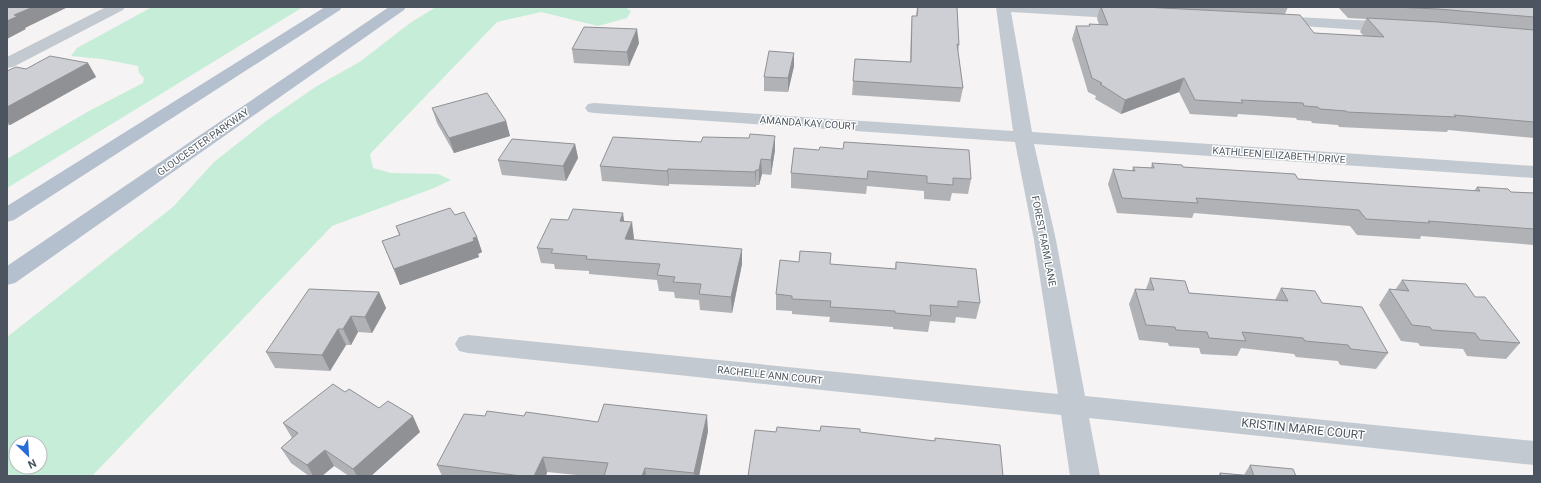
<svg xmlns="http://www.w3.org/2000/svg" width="1541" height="483" viewBox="0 0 1541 483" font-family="Roboto,sans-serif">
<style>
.green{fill:#c6edd8;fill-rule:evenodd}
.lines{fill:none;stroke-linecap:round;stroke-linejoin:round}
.minor{fill:#c2c9d0;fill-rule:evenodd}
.major{fill:#b5c0cf;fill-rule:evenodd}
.wall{fill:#b0b2b6}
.shaded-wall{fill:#909194}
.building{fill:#cdcfd4;stroke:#909194}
.labels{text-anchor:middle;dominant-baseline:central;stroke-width:3;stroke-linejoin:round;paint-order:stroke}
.street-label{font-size:10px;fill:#4c555f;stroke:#fff}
.near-street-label{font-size:12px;fill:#4c555f;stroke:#fff}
</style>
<rect width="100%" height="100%" fill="#f5f3f3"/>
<!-- green -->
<g class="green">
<path d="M152 7H303L7 188V159L89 111 143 83 144 78 139 73 138 66 102 59 71 56 77 48Z"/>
<path d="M436 7H625L631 11 627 18 598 26 541 12 497 22 370 154 373 168 391 173 438 174 451 180 434 188 332 226 92 476H7V337L173 207 214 162 266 121 317 86 361 61 410 23ZM16 443H40V467H16Z"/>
</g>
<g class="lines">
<!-- minor -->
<g class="minor">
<path d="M106 7H125L123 10 13 67 7 68V57Z"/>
<path d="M996 7H1084L1128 9 1133 11 1136 14 1133 17 1128 19 1011 12 1032 132 1534 166V178L1034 144 1056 240 1085 396 1534 441V465L1089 418 1100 476H1070L1061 415 468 353 459 351 455 344 459 337 468 335 1058 394 1034 240 1015 142 594 113 588 112 585 108 588 104 594 103 1013 131Z"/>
<path d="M1276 16 1393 22 1399 24 1401 27 1399 30 1393 32 1271 24 1268 21 1271 18Z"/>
</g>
<!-- major -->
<g class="major">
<path d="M325 7H342L340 10 14 220 7 222V206Z"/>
<path d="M389 7H406L404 10 15 283 7 285V266Z"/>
</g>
</g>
<!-- wall -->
<g class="wall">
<path d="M917 7H957L959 45 958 52 963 88 960 102 852 95 855 59 910 62 911 29 912 16H916Z"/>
<path d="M1100 7H1288L1285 14 1314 33 1364 36 1360 32 1366 19 1348 18 1338 7H1534V138L1448 130 1447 132 1339 127 1338 125 1312 123 1311 121 1297 120 1296 118 1238 114 1237 117 1190 114 1179 92 1121 114 1095 99 1096 96 1088 92 1072 39 1076 26H1089V24L1099 25 1097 18Z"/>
<path d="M639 43 629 66 574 63 572 49Z"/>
<path d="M88 63 96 77 10 125H7V71L26 69Z"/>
<path d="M794 66 788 92 764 91V77Z"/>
<path d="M432 108 506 121 510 136 454 153 437 123Z"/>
<path d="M575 144 578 158 566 181 502 175 498 160Z"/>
<path d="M794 148 971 179 968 194 952 193 950 201 924 199V191L867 186 866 194 791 188V173Z"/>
<path d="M775 150 771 175 762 174 759 185H756V187L669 184V186L602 181 600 166Z"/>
<path d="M1152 163 1183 167 1298 179 1474 191 1477 187 1511 192 1534 193V245L1421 236 1420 239 1357 235 1350 226 1194 213 1192 218 1117 213 1108 184 1113 169 1132 171 1133 167 1151 168Z"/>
<path d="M455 215 477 237 482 252 478 254 479 257 400 285 382 241 399 235 396 226Z"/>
<path d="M568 220 624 222 634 238 633 240 742 264 732 313 700 310 699 300 675 298 674 292 659 291 657 280 589 274V271L555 269 554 264 541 263 537 248Z"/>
<path d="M896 262 980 303 976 319 956 317 955 323 930 321 928 332 893 329V327L829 322 830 317 792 314V311L776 310V294L830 264 895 269Z"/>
<path d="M1150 278 1189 293 1275 300 1281 288 1322 303 1388 353 1376 369 1340 365 1338 361 1296 357 1294 354 1241 348 1237 356 1201 354 1199 348 1169 346 1168 343 1139 340 1129 304 1135 289H1146Z"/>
<path d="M1402 280 1475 297 1520 343 1506 359 1467 356 1463 349 1420 346 1418 343 1401 341 1379 305 1389 289 1395 290Z"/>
<path d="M379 292 386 308 372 333 358 332 351 345H346L330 371 275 368 266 352Z"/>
<path d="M345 392 379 408 420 432 371 476H349L334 466 322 476H309L291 463 281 448 292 438 283 423Z"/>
<path d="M485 416H524L708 431 699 476H587L547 472 546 476H442L437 465Z"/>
<path d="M1250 465 1296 476H1218L1220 473 1244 475Z"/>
</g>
<!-- shaded-wall -->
<g class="shaded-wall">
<path d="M33 7H68L25 28 26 29 7 39V21L14 15Z"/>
<path d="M637 29 639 43 629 66 627 52Z"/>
<path d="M794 53V66L788 92V78Z"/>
<path d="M88 63 96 77 10 125 7 120V107Z"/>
<path d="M1184 78 1179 92 1121 114 1125 100Z"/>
<path d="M506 121 510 136 454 153 449 138Z"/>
<path d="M775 136V150L771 175V160Z"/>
<path d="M575 144 578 158 566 181 563 166Z"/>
<path d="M761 159 762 174 759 185V170Z"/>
<path d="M668 169 669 184V186L667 171Z"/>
<path d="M756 170V187L755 172Z"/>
<path d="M623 213 625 228 620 221Z"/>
<path d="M632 222 634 238 627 255 625 239Z"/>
<path d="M477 237 482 252 478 254 479 257 400 285 394 269Z"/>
<path d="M742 249V264L732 313 731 297Z"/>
<path d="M379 292 386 308 372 333 365 317Z"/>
<path d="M351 316 358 332 351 345 343 329Z"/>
<path d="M338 329 346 345 330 371 322 355Z"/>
<path d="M707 415 708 431 699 476H695L694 473Z"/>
<path d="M413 416 420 432 371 476H357L353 469Z"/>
<path d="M325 450 334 466 322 476H313L307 465Z"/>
<path d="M543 457 547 472 546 476H534Z"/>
<path d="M645 468 646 476H642Z"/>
</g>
<!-- building -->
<g class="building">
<path d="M7 7H33L14 15 18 16 7 21Z"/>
<path d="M918 7H957L959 45 957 44 963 88 853 81 855 59 911 62 912 16H917Z"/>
<path d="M1101 7H1143L1300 15 1314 33 1384 37 1367 18 1438 22 1534 30V122L1454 115 1456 117 1347 112 1346 111 1320 109 1318 107 1304 106 1303 103 1241 100 1243 103 1195 100 1184 78 1125 100 1100 84 1102 83 1092 78 1076 26H1090L1089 24 1108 25Z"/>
<path d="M1392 7H1534V17L1438 9Z"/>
<path d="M584 27 637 29 627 52 572 49Z"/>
<path d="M769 51 794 53 788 78 764 77Z"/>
<path d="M50 56 88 63 7 107V71L16 67 26 69Z"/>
<path d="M487 93 506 121 449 138 432 108Z"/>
<path d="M750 134 775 136 771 160 761 159 759 170H756L755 172 668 169 667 171 600 166 613 137 701 142 703 137 749 138Z"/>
<path d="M512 139 575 144 563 166 498 160Z"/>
<path d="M844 142 969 150 971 179 953 178V185L927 183V176L868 171 867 179 791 173 794 148 819 150 820 147 843 149Z"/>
<path d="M1152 163 1182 165 1183 167 1295 174 1298 179 1480 191 1477 187 1508 189 1511 192 1534 193V229L1428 221 1430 223 1366 219 1359 210 1196 198 1198 203 1122 198 1113 169 1135 171 1133 167 1154 168Z"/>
<path d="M450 208 455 215 464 212 477 237 473 238 474 241 394 269 382 241 400 235 396 226Z"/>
<path d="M573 209 623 213 620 221 632 222 625 239 742 249 731 297 699 294 701 284 673 282 675 277 657 275 660 264 586 259 587 256 551 253 553 249 537 248 551 219 568 220Z"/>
<path d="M800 251 831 253 830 264 896 269V262L976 269 980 303 958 301V307L930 305 931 316 895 313V311L830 307 831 301 792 299V296L776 294 780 260 799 262Z"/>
<path d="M1150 278 1185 281 1189 293 1288 301 1281 288 1315 291 1322 303 1362 307 1388 353 1351 349 1348 345 1305 341 1303 338 1242 332 1246 341 1209 338 1207 332 1176 330 1175 327 1146 325 1135 289 1154 290Z"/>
<path d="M1402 280 1466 284 1475 297H1485L1520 343 1480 340 1475 333 1432 330 1430 327 1412 325 1389 289 1409 291Z"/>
<path d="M309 289 379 292 365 317 351 316 343 329H338L322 355 266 352Z"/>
<path d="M333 384 345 392 349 389 379 408 388 401 413 416 353 469 325 450 307 465 281 448 298 433 283 423Z"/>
<path d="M604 404 707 415 694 473 645 468 642 476H604L608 463 543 457 534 476H521L437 465 464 414 485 416 487 411 524 416 526 412 598 422Z"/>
<path d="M821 426 860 429V432L935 441V438L1000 445 1003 476H748L755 430 776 432 777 427 820 431Z"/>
<path d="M1250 465 1293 469 1296 476H1254Z"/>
<path d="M1220 473 1253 476H1221Z"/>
</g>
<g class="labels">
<!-- street labels -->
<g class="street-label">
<text transform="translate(808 123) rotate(4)">AMANDA KAY COURT</text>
<text transform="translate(203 142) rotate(-35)">GLOUCESTER PARKWAY</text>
<text transform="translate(1279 155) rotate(4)">KATHLEEN ELIZABETH DRIVE</text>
<text transform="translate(1044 241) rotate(79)">FOREST FARM LANE</text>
<text transform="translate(770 375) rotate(6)">RACHELLE ANN COURT</text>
</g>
<!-- near-street labels -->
<g class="near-street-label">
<text transform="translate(1303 429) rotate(6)">KRISTIN MARIE COURT</text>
</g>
</g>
<!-- border -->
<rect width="1541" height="483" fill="none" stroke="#4c555f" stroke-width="16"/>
<!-- north arrow -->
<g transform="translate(28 455) rotate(155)"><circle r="19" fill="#ffffff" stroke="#b7bbbf"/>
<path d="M0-3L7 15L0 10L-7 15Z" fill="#296cd8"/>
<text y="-6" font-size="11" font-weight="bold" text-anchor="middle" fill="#4c555f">N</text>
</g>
</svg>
